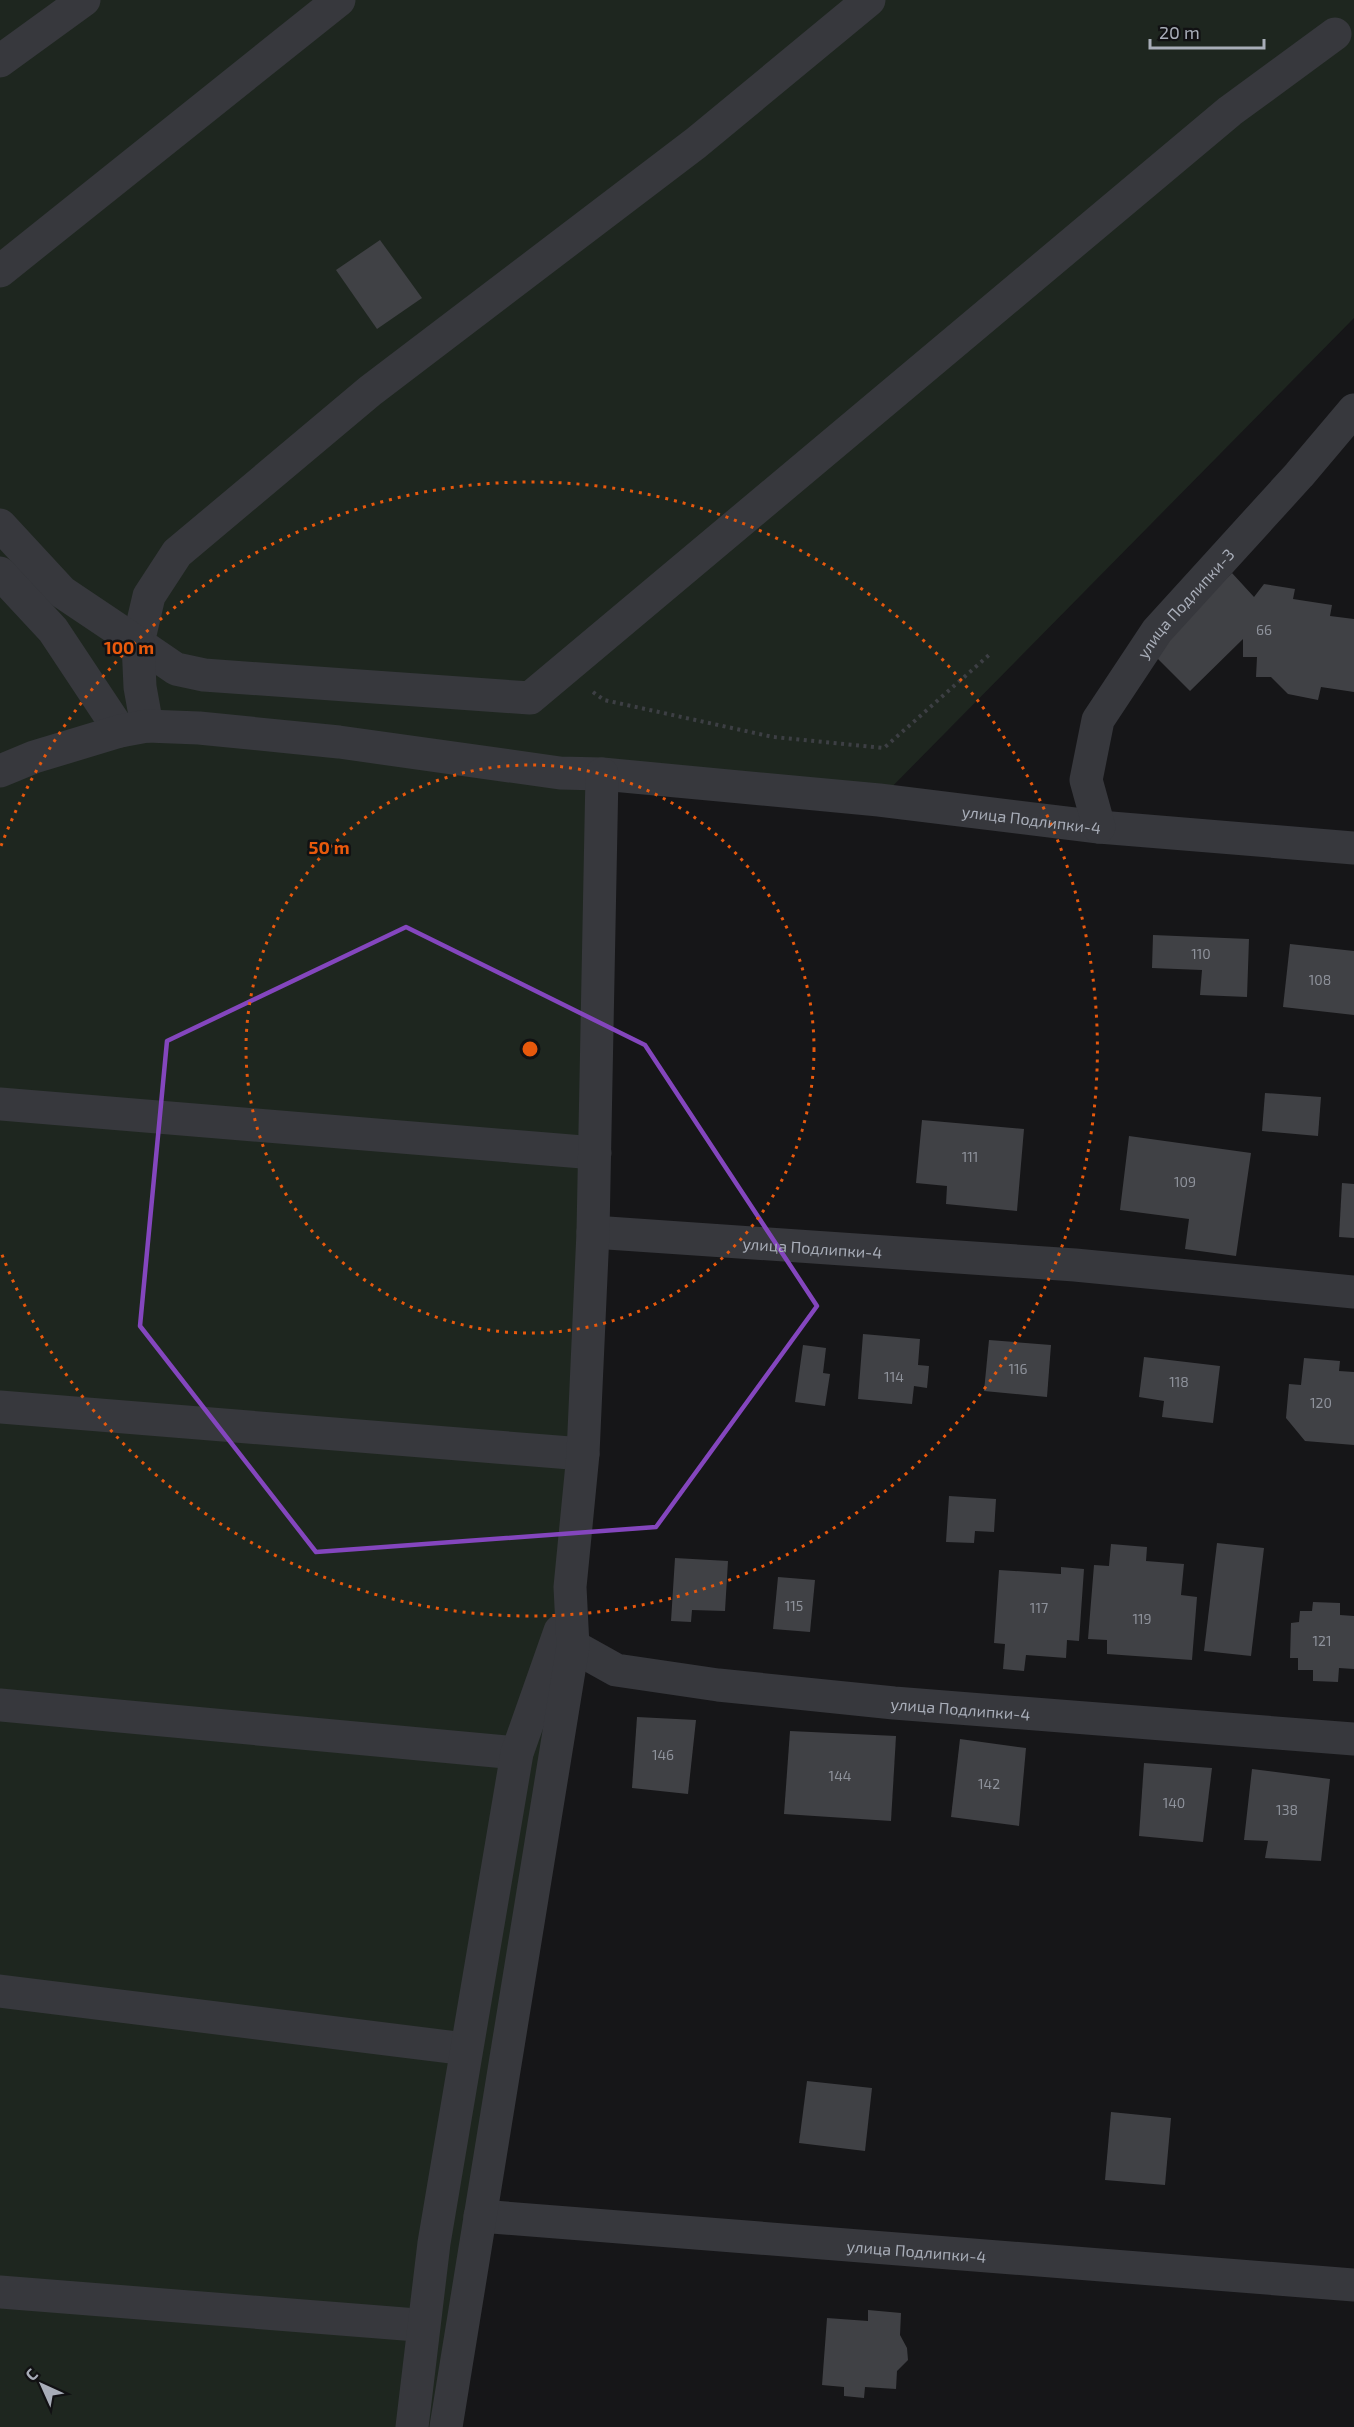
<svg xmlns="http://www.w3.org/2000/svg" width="1354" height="2427" viewBox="0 0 1354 2427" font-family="'Exo 2',sans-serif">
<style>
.green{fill:#1e261f}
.building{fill:#404145}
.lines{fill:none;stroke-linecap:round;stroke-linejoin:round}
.path{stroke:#3d3f44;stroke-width:4;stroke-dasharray:3 4.5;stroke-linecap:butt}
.minor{stroke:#37383d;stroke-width:33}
.marked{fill:none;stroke:#8446be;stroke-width:4.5;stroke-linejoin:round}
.ring{fill:none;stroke:#e8590c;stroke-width:3;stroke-dasharray:3 6}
.labels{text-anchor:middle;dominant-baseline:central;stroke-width:5;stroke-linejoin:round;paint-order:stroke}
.number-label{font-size:14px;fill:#8e929b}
.street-label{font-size:16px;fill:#a8adb8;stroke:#111113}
.centre{fill:#e8590c;stroke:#111113;stroke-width:3}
.ring-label{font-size:18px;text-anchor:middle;font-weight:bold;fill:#e8590c;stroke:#111113;stroke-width:5;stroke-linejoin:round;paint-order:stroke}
</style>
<rect width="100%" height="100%" fill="#161618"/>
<!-- green -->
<path class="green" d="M0 0H1354V318L879 800 602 774 583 1454 446 2427H0Z"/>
<!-- building -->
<g class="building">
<path d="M380 240 422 298 377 329 336 270Z"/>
<path d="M1232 573 1254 597 1264 584 1295 589 1293 599 1332 605 1330 616 1354 619V692L1321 687 1318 700 1288 694 1271 677H1256L1257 657H1243V639L1190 691 1151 652Z"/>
<path d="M1153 935 1249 939 1247 997 1200 995 1202 970 1152 968Z"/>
<path d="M1290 944 1354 951V1015L1283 1007Z"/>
<path d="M1265 1093 1321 1097 1318 1136 1262 1131Z"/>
<path d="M922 1120 1024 1129 1017 1211 946 1204 947 1186 916 1183Z"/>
<path d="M1129 1136 1251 1153 1236 1256 1185 1249 1189 1219 1120 1210Z"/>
<path d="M1342 1183 1354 1184V1238L1339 1237Z"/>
<path d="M863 1334 920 1339 918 1365 929 1366 927 1388 914 1386 912 1404 858 1399Z"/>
<path d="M989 1340 1051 1345 1047 1397 984 1391Z"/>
<path d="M803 1345 826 1348 823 1373 830 1374 825 1406 795 1402Z"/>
<path d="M1144 1357 1220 1366 1213 1423 1162 1417 1164 1401 1139 1397Z"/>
<path d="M1304 1358 1340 1361 1339 1371 1354 1372V1445L1305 1441 1286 1418 1289 1384 1301 1385Z"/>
<path d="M949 1496 996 1499 994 1532 975 1531 974 1543 946 1542Z"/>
<path d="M1217 1543 1264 1548 1251 1656 1204 1651Z"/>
<path d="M1111 1544 1147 1547 1146 1561 1184 1564 1181 1595 1197 1597 1192 1660 1107 1654V1640L1088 1639 1094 1565 1109 1566Z"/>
<path d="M675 1558 728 1561 725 1611 692 1610 691 1622 671 1621Z"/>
<path d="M1061 1567 1084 1569 1079 1641 1067 1640 1066 1658 1026 1655 1024 1671 1003 1669 1005 1644 994 1643 999 1570 1061 1574Z"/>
<path d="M778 1577 815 1580 810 1632 773 1629Z"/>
<path d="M1313 1602 1340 1603V1615L1354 1616V1669L1339 1668 1338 1682 1313 1681V1670H1298V1658H1290L1291 1623 1299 1622 1300 1611H1312Z"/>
<path d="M637 1717 696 1720 688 1794 632 1788Z"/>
<path d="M790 1731 896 1736 891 1821 784 1814Z"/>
<path d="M960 1739 1026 1748 1019 1826 951 1817Z"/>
<path d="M1144 1763 1212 1768 1203 1842 1139 1836Z"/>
<path d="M1252 1769 1330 1779 1321 1861 1265 1858 1268 1841 1244 1840Z"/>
<path d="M807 2081 872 2088 865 2151 799 2143Z"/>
<path d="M1111 2112 1171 2118 1165 2185 1105 2180Z"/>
<path d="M868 2310 901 2313 900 2335 907 2348 908 2360 897 2371 896 2389 865 2387 864 2398 844 2396V2387L822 2385 827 2318 868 2321Z"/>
</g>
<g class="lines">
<!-- path -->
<path class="path" d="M593 692 604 700 773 737 884 748 989 655"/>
<!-- minor -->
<g class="minor">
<path d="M869 0 696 143 370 391 177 553 149 596 138 643 176 669 204 675 530 698 1230 111 1335 34"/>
<path d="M0 61 84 0"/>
<path d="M0 271 339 0"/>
<path d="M0 525 62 592 138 643 140 687 147 726"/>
<path d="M0 573 53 630 120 731"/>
<path id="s1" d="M0 771 34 757 120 731 147 726 199 728 339 742 560 773 602 774 879 800 1099 827 1354 848"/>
<path id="s2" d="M1099 827 1086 780 1098 720 1157 631 1299 475 1354 410"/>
<path d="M0 1104 595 1153"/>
<path id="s3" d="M593 1232 1075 1265 1354 1292"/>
<path d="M0 1407 583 1454"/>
<path id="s4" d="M573 1646 616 1670 718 1685 894 1703 1354 1739"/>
<path d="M0 1705 517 1753"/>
<path d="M0 1991 466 2049"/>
<path id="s5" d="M480 2216 1354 2285"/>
<path d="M0 2292 417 2325"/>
<path d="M412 2427 434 2243 517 1753 560 1631"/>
<path d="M446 2427 573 1646 570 1587 583 1454 593 1232 602 774"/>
</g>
</g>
<!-- marked area -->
<path class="marked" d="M406 927 645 1045 817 1306 656 1527 316 1552 140 1326 167 1041Z"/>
<!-- distance rings -->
<g class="ring">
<circle cx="530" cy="1049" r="284"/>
<path d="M1 846A567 567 0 1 1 1 1252"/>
</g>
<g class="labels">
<!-- number labels -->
<g class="number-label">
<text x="1264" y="629">66</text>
<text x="1201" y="953">110</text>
<text x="1320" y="979">108</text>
<text x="970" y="1156">111</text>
<text x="1185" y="1181">109</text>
<text x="1018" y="1368">116</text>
<text x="894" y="1376">114</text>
<text x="1179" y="1381">118</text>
<text x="1321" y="1402">120</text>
<text x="794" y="1605">115</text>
<text x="1039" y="1607">117</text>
<text x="1142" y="1618">119</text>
<text x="1322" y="1640">121</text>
<text x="663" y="1754">146</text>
<text x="840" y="1775">144</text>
<text x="989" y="1783">142</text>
<text x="1174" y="1802">140</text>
<text x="1287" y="1809">138</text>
</g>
<!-- street labels -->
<g class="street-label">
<text stroke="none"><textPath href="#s2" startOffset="256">улица Подлипки-3</textPath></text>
<text stroke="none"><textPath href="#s1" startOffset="1044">улица Подлипки-4</textPath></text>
<text stroke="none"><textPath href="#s3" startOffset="220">улица Подлипки-4</textPath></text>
<text stroke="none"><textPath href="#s4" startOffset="396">улица Подлипки-4</textPath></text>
<text stroke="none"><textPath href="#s5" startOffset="438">улица Подлипки-4</textPath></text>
</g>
</g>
<circle cx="530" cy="1049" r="9" class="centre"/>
<g class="ring-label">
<text x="129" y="654">100 m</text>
<text x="329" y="854">50 m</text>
</g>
<!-- north arrow -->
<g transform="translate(42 2385) rotate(315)" stroke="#111113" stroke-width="4.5" paint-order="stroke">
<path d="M0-4.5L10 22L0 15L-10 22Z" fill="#a8adb8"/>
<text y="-9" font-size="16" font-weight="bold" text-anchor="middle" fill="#a8adb8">С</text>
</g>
<!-- scale -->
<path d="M1150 39v9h114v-9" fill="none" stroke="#a8adb8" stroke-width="3"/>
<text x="1159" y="39" font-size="18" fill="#a8adb8" stroke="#111113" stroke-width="4.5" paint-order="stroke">20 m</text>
</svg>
